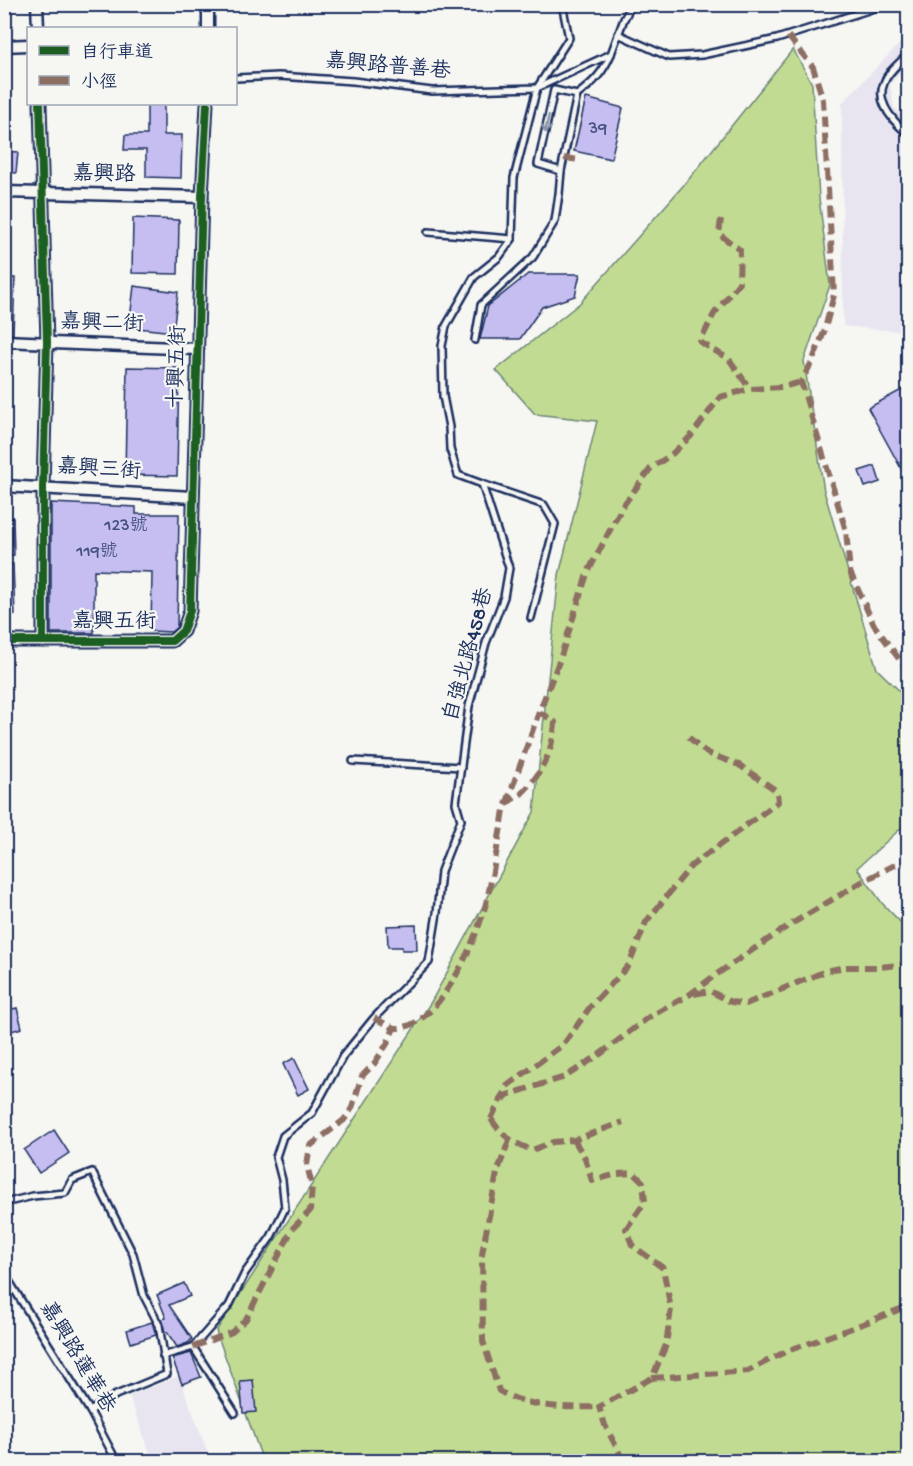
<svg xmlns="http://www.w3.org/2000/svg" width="913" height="1466" viewBox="0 0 913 1466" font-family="'Gochi Hand','LXGW WenKai TC',sans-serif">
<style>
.built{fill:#e8e5f1}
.green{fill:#c1dc92;stroke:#6e8678;stroke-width:1.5}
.building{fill:#c6bef0;stroke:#1b2f5e;stroke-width:1.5}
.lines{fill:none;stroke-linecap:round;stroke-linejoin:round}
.service-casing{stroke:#1b2f5e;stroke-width:10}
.minor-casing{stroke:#1b2f5e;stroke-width:15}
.service{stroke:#f6f6f2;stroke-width:5}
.minor{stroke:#f6f6f2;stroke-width:10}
.quiet{stroke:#8d6e63;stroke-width:6;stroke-dasharray:12 6;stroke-linecap:butt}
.cycleway-casing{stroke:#f6f6f2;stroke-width:11}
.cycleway{stroke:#1b5e20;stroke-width:8}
.oneway{stroke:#8892a8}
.labels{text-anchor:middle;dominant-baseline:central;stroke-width:4.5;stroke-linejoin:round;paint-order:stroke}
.number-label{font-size:18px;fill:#465382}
.street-label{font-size:21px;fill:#1b2f5e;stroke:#f6f6f2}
</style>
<rect width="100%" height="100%" fill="#f6f6f2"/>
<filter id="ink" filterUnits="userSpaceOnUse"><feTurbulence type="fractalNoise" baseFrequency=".0167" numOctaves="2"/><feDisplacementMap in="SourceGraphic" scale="12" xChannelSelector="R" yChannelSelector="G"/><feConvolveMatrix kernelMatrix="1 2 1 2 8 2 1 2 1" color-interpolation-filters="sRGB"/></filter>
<g filter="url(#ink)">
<!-- built -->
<g class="built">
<path d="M908 35V65L890 84 894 108 908 120V332L843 326 842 103Z"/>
<path d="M179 1376 211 1461H153L129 1396Z"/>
</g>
<!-- green -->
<path class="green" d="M793 49 812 84 819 198 830 285 804 361 824 491 877 669 908 699V822L857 868 882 903 908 930V1461H263L216 1331 431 1002 534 812 559 575 597 421 535 414 496 370 580 303 689 179Z"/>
<!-- building -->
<g class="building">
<path d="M586 98 623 108 611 159 574 151Z"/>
<path d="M147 104H164V135H182L181 178 146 177V150H124L125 135H147Z"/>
<path d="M4 151 18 152 16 173 4 172Z"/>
<path d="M133 218 179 220 178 274 132 273Z"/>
<path d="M528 274H580L575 296 542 307 520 339H480L488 306Z"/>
<path d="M4 278H15L13 334H4Z"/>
<path d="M134 286 178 292 173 332 129 327Z"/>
<path d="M127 367 179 368 177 476 125 475Z"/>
<path d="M909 386V483L868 408Z"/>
<path d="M875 466 880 482 865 487 859 471Z"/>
<path d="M51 503 136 507V514H179L177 627 171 632 151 631 152 572 94 570V633H51Z"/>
<path d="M4 518H13L14 555 4 556Z"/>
<path d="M4 564H13L15 615H4Z"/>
<path d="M416 925 417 950H402V947H388L387 926Z"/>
<path d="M17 1008 22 1028 4 1033V1011Z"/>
<path d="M294 1058 309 1089 298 1095 283 1064Z"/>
<path d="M54 1130 69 1153 39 1173 24 1150Z"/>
<path d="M184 1283 190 1296 169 1305 192 1339 188 1343 177 1347 167 1332H165L161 1319 166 1318 157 1295Z"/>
<path d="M152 1322 156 1335 131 1343 127 1330Z"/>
<path d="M191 1353 201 1377 182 1384 172 1358Z"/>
<path d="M253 1380 256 1412 243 1413 240 1381Z"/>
</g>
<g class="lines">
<!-- service casing -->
<g class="service-casing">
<g id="service">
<path d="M618 34 669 57 702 55 777 39 887 4"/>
<path d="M908 54C900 63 888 71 884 83 875 103 895 123 908 134"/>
<path d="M236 78 279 76 353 81 432 91 537 88 611 54 624 19 632 4"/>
<path d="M561 171 538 164 554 90 577 95"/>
<path d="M428 232 512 239"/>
<path d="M475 340 481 305 533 257 555 221 559 194 561 171 577 95C593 83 603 73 611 54"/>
<path d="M482 484 544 505 555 524 531 618"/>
<path d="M353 761 461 767"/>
<path d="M4 1203 33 1196 65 1193 72 1180 92 1172 133 1254 144 1296 159 1325 167 1374 116 1395 90 1411"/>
<path d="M4 1273 90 1411 117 1462"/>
<path d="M193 1347 235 1413"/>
<path d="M163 1356 193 1347 229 1306 245 1273 271 1237 285 1208 282 1180 276 1157 283 1136 312 1113 343 1056 374 1018 429 962 437 913 441 871 461 820 456 803 469 706 486 643 504 597 509 568 482 484 458 475 450 449 449 427 443 396 442 346 446 326 474 277 499 257 512 239 514 178 537 88 569 38 562 4"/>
</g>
</g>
<!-- minor casing -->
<g class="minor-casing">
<g id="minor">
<path d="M37 4 38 28"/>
<path d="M907 4 908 6"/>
<path d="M208 28V4"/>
<path d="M4 46 28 45"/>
<path d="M40 104 47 342 43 487V641"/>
<path d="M4 192 202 197"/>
<path d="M4 341 198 349"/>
<path d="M4 486 192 497"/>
<path d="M4 641H172L183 631 190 611 202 197 207 104"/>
</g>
</g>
<!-- service -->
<use href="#service" class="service"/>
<!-- minor -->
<use href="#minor" class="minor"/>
<!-- quiet -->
<g class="quiet">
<path d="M788 36 813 67 823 100 832 258 834 295 824 332 812 362 801 382 846 531 850 572 874 625 908 671"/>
<path d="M564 158 581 160"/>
<path d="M721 219 719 234 740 250 739 283 714 314 700 342 729 359 750 389"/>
<path d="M506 805 539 712"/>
<path d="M694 994 710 991 731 1002 746 1004 826 971 845 967H880L908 964"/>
<path d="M374 1018 394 1028"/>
<path d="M503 1101 507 1095 565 1077 599 1055 649 1017 689 995 714 976 788 926 860 883 895 865 908 863"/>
<path d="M491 1119 507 1086 564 1044 590 1007 629 965 646 922 691 866 778 802 777 791 739 765 707 753 685 734"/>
<path d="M491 1119C503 1137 512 1142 532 1150L553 1142 574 1140 623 1122"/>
<path d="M509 1140 497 1173 482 1254 483 1341 499 1391C529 1408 565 1408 599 1407"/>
<path d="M574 1140 585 1158 592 1181 617 1174 634 1173 643 1182 645 1202 626 1229 632 1245 663 1268 671 1309 666 1345 652 1378 599 1407 605 1425 624 1462"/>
<path d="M193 1347 232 1332 246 1319 293 1228 310 1211 312 1186 307 1165 310 1146 344 1120 352 1108 362 1076 374 1064 387 1044 394 1028C438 1031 475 942 485 907 492 881 496 853 501 827 503 821 503 809 506 805 509 800 517 797 521 794 542 774 553 751 555 722L539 712 560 659 587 574 622 507 651 468 672 454 691 436 720 397 750 389 783 387 801 382"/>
<path d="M652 1378 748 1371 787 1351 855 1327 908 1306"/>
</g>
<!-- cycleway casing -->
<g class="cycleway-casing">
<g id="cycleway">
<path d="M40 104 47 342 43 487V641"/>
<path d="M4 641H172L183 631 190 611 202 197 207 104"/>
</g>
</g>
<!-- cycleway -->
<use href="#cycleway" class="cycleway"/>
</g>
<!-- one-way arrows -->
<defs><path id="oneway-shaft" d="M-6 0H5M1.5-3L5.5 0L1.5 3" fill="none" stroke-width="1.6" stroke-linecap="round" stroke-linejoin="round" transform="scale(1.5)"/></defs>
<use class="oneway" href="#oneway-shaft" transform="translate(547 124) rotate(102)"/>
</g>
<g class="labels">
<!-- number labels -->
<g class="number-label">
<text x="598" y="129">39</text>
<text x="126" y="526">123號</text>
<text x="97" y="552">119號</text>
</g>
<!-- street labels -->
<g class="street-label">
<text transform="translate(388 68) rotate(5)">嘉興路普善巷</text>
<text transform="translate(104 176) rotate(1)">嘉興路</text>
<text transform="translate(102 325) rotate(2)">嘉興二街</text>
<text transform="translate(179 367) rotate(-88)">十興五街</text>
<text transform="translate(99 471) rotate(4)">嘉興三街</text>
<text x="114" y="623">嘉興五街</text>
<text transform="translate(470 655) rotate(-75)">自強北路458巷</text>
<text transform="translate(76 1358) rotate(59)">嘉興路蓮華巷</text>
</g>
</g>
<!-- margin -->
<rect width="913" height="1466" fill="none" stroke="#f6f6f2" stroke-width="24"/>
<rect x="12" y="12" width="889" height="1442" fill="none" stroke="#1b2f5e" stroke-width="2" filter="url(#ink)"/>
<!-- legend -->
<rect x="27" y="27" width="210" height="78" fill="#f6f6f2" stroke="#9ea6b7" stroke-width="1.5"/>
<rect x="39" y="46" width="30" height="9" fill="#1b5e20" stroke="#9ea6b7" stroke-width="1.5"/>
<text x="81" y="57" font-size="18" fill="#1b2f5e">自行車道</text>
<rect x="39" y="76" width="30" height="9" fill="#8d6e63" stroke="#9ea6b7" stroke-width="1.5"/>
<text x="81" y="87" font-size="18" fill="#1b2f5e">小徑</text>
</svg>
